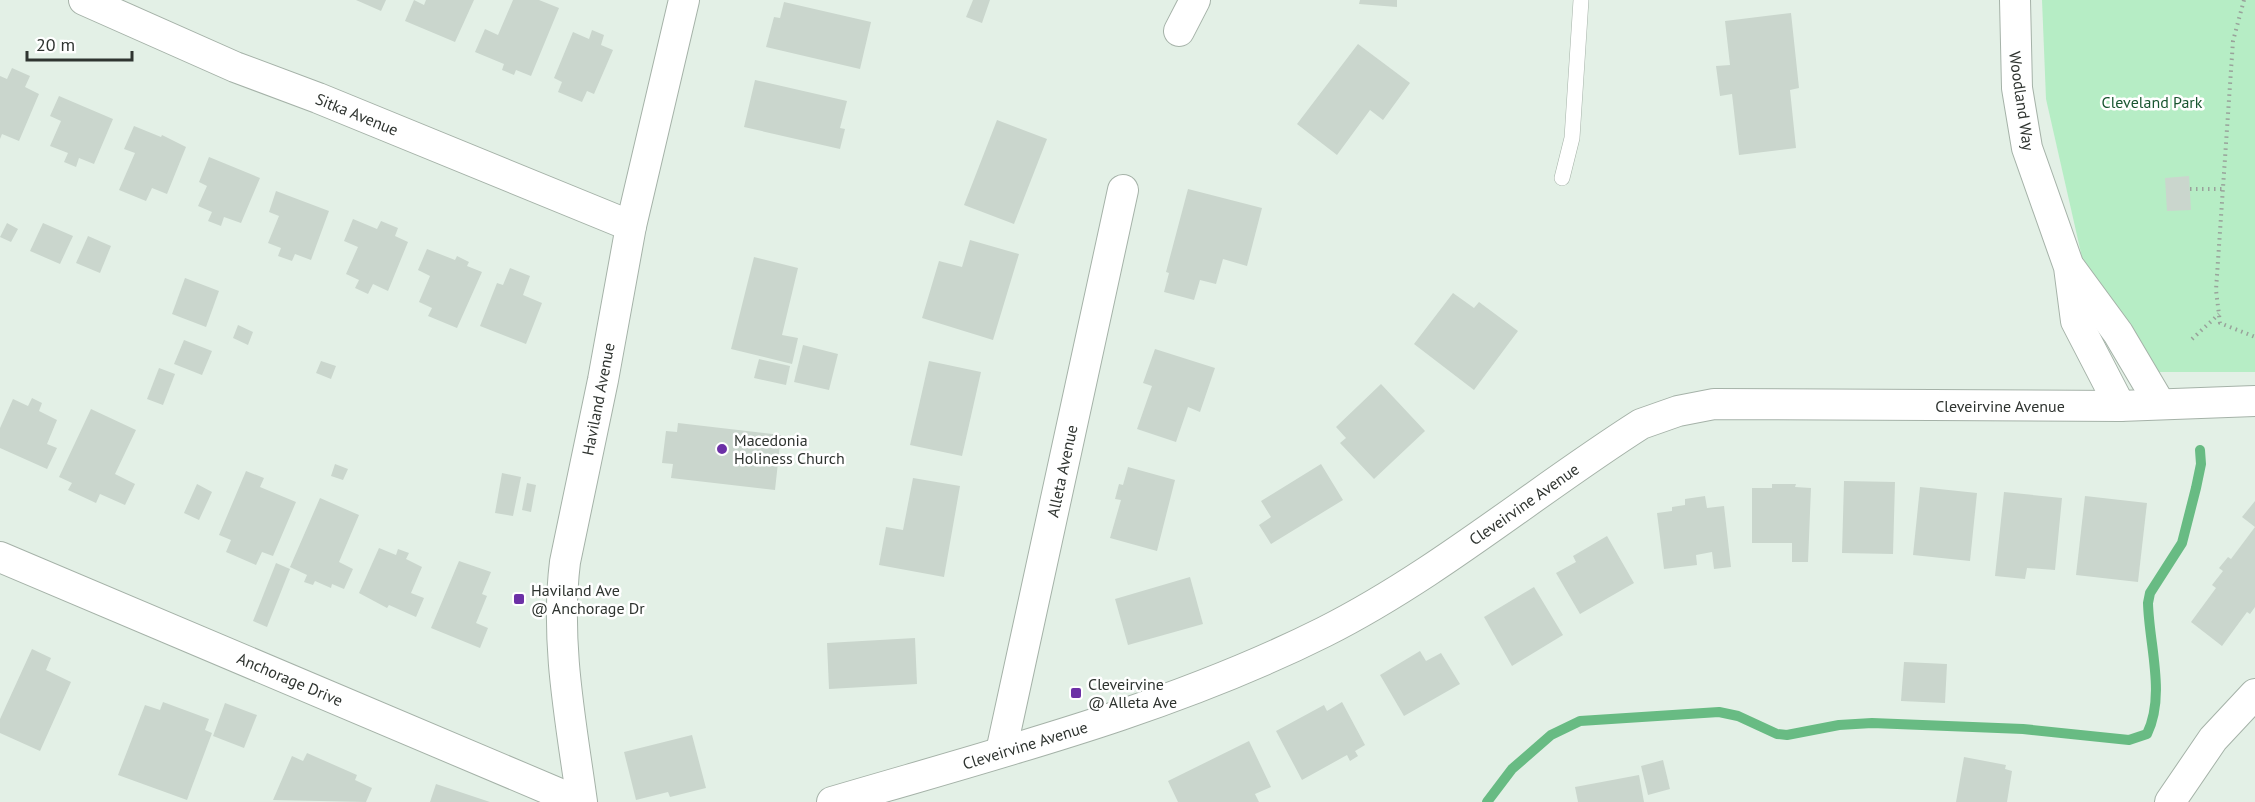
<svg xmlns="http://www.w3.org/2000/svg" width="2255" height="802" viewBox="0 0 2255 802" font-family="'PT Sans',sans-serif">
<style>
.green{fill:#b6edc5}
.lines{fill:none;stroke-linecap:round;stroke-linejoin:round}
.stream{stroke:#68bb83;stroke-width:10}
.building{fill:#cad6cd}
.lane-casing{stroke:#a5b2a8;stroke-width:16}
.street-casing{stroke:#a5b2a8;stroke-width:32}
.path{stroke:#99a39b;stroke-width:4;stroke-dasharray:1.5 4.5;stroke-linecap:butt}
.lane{stroke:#fff;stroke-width:15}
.street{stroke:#fff;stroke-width:30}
.poi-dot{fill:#6c30a6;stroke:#fff;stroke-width:2}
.labels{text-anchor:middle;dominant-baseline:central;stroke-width:5;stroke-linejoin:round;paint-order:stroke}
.street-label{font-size:16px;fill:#2f3430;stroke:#fff}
.park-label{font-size:16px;fill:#1a5631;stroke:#fff}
.poi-label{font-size:16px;fill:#2f3430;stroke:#fff;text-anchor:start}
</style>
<rect width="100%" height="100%" fill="#e3f0e6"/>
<!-- green -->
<path class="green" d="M2042 0H2255V372H2149L2086 275 2046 99Z"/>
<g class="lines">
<!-- stream -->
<path class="stream" d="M1487 802 1512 769 1551 735 1580 721 1719 712 1738 716 1777 734 1787 735 1839 725 1872 723 2023 729 2129 740 2147 734C2166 695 2149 645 2148 603L2150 593 2182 543 2196 488 2201 464 2200 450"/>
</g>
<!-- building -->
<g class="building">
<path d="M356 0H386L381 11Z"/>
<path d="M414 0 424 5 426 0H474L455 42 405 21Z"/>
<path d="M513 0H539L559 8 531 76 516 70 514 75 502 70 504 64 475 52 485 29 498 35Z"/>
<path d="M973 0H990L982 23 966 17Z"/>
<path d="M1360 0H1397V7L1359 4Z"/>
<path d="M784 2 871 22 860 69 766 47 774 17 780 18Z"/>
<path d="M1791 13 1799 88 1790 90 1796 148 1739 155 1732 94 1720 96 1716 66 1730 65 1725 21Z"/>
<path d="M592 30 604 35 601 45 613 50 594 94 587 91 582 102 558 92 562 82 554 78 573 32 589 39Z"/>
<path d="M1358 44 1410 83 1383 120 1370 110 1337 155 1297 124Z"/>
<path d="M12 68 30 76 25 87 39 94 19 141 2 134 0 139V76L7 79Z"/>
<path d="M755 80 847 101 840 128 845 129 840 149 744 127Z"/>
<path d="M59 96 113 119 94 164 79 158 76 167 64 162 68 153 50 146 61 121 50 116Z"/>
<path d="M997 120 1047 139 1014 224 964 205Z"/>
<path d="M134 126 161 137 162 135 186 147 167 194 152 188 146 201 119 190 135 153 124 149Z"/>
<path d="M209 157 260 178 241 223 224 217 221 226 208 221 212 212 198 206 207 186 199 182Z"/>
<path d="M2189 176 2191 210 2167 211 2165 178Z"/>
<path d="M1188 189 1262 208 1247 266 1223 259 1216 284 1200 280 1194 300 1164 292 1169 273 1166 272Z"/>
<path d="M276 191 329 211 311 260 295 254 292 261 278 256 281 248 268 243 279 216 269 212Z"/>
<path d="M353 219 377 229 381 221 398 228 395 236 408 242 388 291 373 284 368 294 355 288 359 280 346 274 358 247 344 241Z"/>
<path d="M7 223 18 229 11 242 0 237Z"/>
<path d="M43 223 73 236 60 264 30 251Z"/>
<path d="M88 236 111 246 100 273 76 263Z"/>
<path d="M970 240 1019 254 993 340 922 318 939 261 962 267Z"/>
<path d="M427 249 455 260 457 256 469 262 467 266 482 272 457 328 428 316 432 308 419 302 430 276 418 270Z"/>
<path d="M754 257 798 268 782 335 798 338 792 364 731 349Z"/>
<path d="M510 268 530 276 523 295 542 303 526 344 480 326 497 283 503 285Z"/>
<path d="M185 278 219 291 206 327 172 314Z"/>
<path d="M1453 293 1474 308 1479 302 1518 331 1474 390 1414 344Z"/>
<path d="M238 325 253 332 248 345 233 338Z"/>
<path d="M184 340 212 351 202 375 174 364Z"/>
<path d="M803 345 838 354 829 390 794 382Z"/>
<path d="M1155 349 1215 368 1200 412 1188 407 1176 442 1137 429 1152 386 1143 383Z"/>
<path d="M759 359 790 366 786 385 754 378Z"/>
<path d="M321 361 336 366 331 379 316 373Z"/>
<path d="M929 361 981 372 962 456 910 445Z"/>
<path d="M159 368 175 374 163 405 147 399Z"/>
<path d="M1381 384 1425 431 1374 479 1340 443 1346 438 1336 427Z"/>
<path d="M32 398 42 403 39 411 57 420 47 444 57 448 47 469 0 448V428L13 399 28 406Z"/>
<path d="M91 409 136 430 115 474 135 484 125 505 100 494 96 503 68 490 72 483 59 477Z"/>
<path d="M678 423 781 435 775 490 671 478 673 464 662 463 666 431 677 432Z"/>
<path d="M335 464 348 469 343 480 331 476Z"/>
<path d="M1321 464 1343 500 1271 544 1259 525 1271 517 1261 501Z"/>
<path d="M1128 467 1175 480 1157 551 1110 538 1121 500 1115 499 1119 484 1123 485Z"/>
<path d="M246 471 264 478 260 487 296 502 273 556 262 552 256 565 226 552 231 540 219 535Z"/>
<path d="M502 473 521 477 513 516 495 513Z"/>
<path d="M913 478 960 486 944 577 879 565 886 527 903 530Z"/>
<path d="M1844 481 1895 482 1893 554 1842 553Z"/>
<path d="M527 483 536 485 531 512 522 510Z"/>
<path d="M197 484 212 492 199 520 184 513Z"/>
<path d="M1772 484H1796L1795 487 1811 488 1808 562H1792V543H1752V488H1772Z"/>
<path d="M1920 487 1977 493 1970 561 1913 555Z"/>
<path d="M2004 492 2062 498 2055 570 2027 568 2025 579 1995 576Z"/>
<path d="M1705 496 1707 508 1724 506 1731 567 1714 569 1712 552 1696 555 1697 565 1664 569 1657 513 1672 511V507L1685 505V499Z"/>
<path d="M2085 496 2147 503 2138 582 2076 575Z"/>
<path d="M320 498 359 515 339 562 353 569 344 589 332 584 331 588 315 581 313 585 304 582 307 575 290 567Z"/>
<path d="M2255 501V607L2250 614 2247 612 2222 646 2191 622 2216 588 2212 585 2223 571 2219 568 2228 557 2231 559 2255 527 2242 517Z"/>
<path d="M1607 536 1634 583 1580 614 1556 573 1576 562 1573 556Z"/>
<path d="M379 548 396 555 398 549 409 553 406 559 422 567 411 593 424 598 416 617 389 605 387 608 359 593Z"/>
<path d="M459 561 491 572 482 594 487 596 476 623 488 628 480 648 431 628Z"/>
<path d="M276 563 290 569 267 627 253 621Z"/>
<path d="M1190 577 1203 624 1128 645 1115 599Z"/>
<path d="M1534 587 1563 635 1512 666 1484 617Z"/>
<path d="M915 638 917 684 829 689 827 643Z"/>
<path d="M32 649 51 658 46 670 71 682 40 751 0 733V719Z"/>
<path d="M1420 651 1426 661 1441 653 1460 684 1404 716 1380 675Z"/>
<path d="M1904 662 1947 664 1945 703 1901 701Z"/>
<path d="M163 702 209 719 205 730 212 733 187 800 118 775 145 705 160 710Z"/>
<path d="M1342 702 1365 745 1355 751 1358 756 1350 761 1347 755 1302 780 1276 731 1324 705 1327 711Z"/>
<path d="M225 703 257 715 244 748 213 736Z"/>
<path d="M692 735 706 788 670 797 668 792 636 800 624 752Z"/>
<path d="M1249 741 1271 787 1255 794 1259 802H1178L1168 781Z"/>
<path d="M307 753 357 775 355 780 372 788 366 802 273 800 292 756 303 761Z"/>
<path d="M1964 757 2006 765 2005 769 2012 771 2007 802H1956Z"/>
<path d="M1663 760 1670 789 1648 795 1641 766Z"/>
<path d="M1639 775 1644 802H1578L1575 787Z"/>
<path d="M436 784 490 802H430Z"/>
</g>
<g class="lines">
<!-- lane casing -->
<g class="lane-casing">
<path id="lane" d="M1562 178 1572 138 1581 0"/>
</g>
<!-- street casing -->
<g class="street-casing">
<g id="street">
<path d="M84 0 235 67 318 98 631 226"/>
<path d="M2015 0 2017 88 2027 148 2069 267 2076 321 2120 406"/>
<path d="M1179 31 1195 0"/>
<path d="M2071 269 2118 333 2160 404"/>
<path d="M0 557 579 802"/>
<path d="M1001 752 1123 190"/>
<path d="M582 802C571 722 555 643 565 562L603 380 631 226 684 0"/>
<path d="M832 802C998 753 1168 710 1324 632 1437 575 1534 492 1641 424L1678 411 1714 404 2120 406 2255 401"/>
<path d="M2170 802 2213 739 2255 694"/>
</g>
</g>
<!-- path -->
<g class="path">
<path d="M2244 0 2233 41 2216 290 2220 323 2255 337"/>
<path d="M2190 189H2224"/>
<path d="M2192 339 2219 314"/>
</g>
<!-- lane -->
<use href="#lane" class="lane"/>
<!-- street -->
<use href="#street" class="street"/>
</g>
<!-- markers -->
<g class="poi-dot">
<circle cx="722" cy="449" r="6"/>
<rect x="513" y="593" width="12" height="12" rx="3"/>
<rect x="1070" y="687" width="12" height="12" rx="3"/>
</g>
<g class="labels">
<!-- street labels -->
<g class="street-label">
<text transform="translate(2022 101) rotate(82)">Woodland Way</text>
<text transform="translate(357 114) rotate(22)">Sitka Avenue</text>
<text transform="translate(598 399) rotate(-79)">Haviland Avenue</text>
<text x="2000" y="406">Cleveirvine Avenue</text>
<text transform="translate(1062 471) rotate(-78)">Alleta Avenue</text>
<text transform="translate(1524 504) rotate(-35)">Cleveirvine Avenue</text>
<text transform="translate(290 679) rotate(23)">Anchorage Drive</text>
<text transform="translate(1025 745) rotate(-17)">Cleveirvine Avenue</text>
</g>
<!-- park labels -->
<g class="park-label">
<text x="2152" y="102">Cleveland Park</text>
</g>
<!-- poi labels -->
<g class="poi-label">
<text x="734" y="440">Macedonia<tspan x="734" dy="18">Holiness Church</tspan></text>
<text x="531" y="590">Haviland Ave<tspan x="531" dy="18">@ Anchorage Dr</tspan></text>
<text x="1088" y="684">Cleveirvine<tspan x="1088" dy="18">@ Alleta Ave</tspan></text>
</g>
</g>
<!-- scale -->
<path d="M27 51v9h105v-9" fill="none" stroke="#2f3430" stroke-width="3"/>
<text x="36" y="51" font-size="18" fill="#2f3430" stroke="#ffffff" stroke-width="4.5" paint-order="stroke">20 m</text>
</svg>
